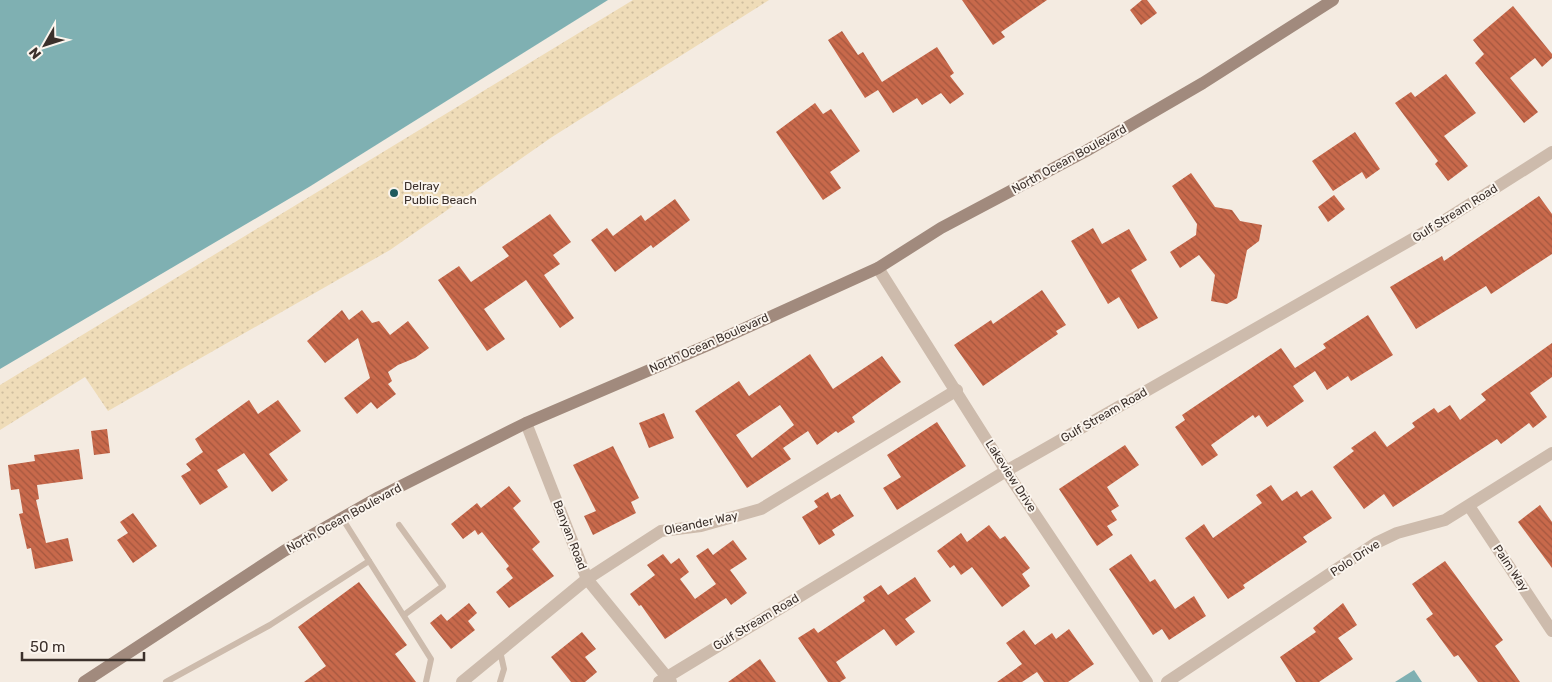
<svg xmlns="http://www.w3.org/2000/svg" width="1552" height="682" viewBox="0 0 1552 682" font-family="Rubik,sans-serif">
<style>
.sand{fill:url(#sand-dots)}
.water{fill:#7fb0b2}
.building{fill:url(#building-back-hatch);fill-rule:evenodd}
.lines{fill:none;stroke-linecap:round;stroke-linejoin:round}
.service{stroke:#cdbbac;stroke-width:6}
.minor{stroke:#cdbbac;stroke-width:12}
.secondary{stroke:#a18a7d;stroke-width:12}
.poi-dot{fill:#1f5a5e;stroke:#fbf5ee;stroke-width:2}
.labels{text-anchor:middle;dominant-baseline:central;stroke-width:4;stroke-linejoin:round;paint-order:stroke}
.street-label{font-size:12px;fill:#3b302b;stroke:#fbf5ee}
.poi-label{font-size:12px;fill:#3b302b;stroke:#fbf5ee;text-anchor:start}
</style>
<defs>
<pattern id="sand-dots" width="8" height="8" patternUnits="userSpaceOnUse" patternTransform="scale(1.25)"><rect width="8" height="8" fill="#efdcb8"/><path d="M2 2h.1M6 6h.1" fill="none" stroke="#cebd9e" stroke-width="1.8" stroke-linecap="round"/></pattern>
<pattern id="building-back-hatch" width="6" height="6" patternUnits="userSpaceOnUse" patternTransform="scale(1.25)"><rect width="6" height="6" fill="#c8694b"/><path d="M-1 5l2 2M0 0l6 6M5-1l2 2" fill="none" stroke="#a4573f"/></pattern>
</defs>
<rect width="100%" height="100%" fill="#f4ebe1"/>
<!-- sand -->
<path class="sand" d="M633 0H769L552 137 390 250 108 411 85 377 0 430V385Z"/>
<!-- water -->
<g class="water">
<path d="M0 0H608L309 187 0 369Z"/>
<path d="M1414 670 1422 682H1395Z"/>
</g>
<!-- building -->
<g class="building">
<path d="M962 0H1047L1001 32 1005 37 993 45Z"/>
<path d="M1142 0H1147L1157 13 1141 25 1130 10Z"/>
<path d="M1513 6 1552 54V58L1542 67 1535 58 1510 78 1538 112 1524 123 1475 63 1484 54 1473 40Z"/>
<path d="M842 31 858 55 863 52 882 82 937 47 954 73 950 76 964 94 950 104 941 93 922 105 917 98 893 113 878 90 865 98 828 40Z"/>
<path d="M1446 74 1476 113 1444 136 1468 166 1448 181 1435 164 1438 161 1395 103 1411 92 1415 97Z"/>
<path d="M815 103 823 114 831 109 860 151 830 172 841 188 823 200 776 132Z"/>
<path d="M1355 132 1380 169 1366 179 1362 172 1333 191 1312 161Z"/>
<path d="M1191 173 1215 207 1232 210 1240 221 1262 225 1259 241 1247 250 1237 298 1227 304 1211 301 1215 275 1199 255 1180 268 1170 252 1196 235 1197 224 1172 186Z"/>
<path d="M1334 195 1345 209 1328 222 1318 207Z"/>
<path d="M1539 196 1552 214V254L1491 294 1486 286 1416 329 1390 287 1442 256 1444 261Z"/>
<path d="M675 199 690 220 653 248 651 245 615 272 591 240 607 228 613 236 641 215 645 221Z"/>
<path d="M550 214 571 242 553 255 560 264 544 275 574 318 560 328 526 280 484 309 505 339 487 351 438 280 459 266 471 282 509 256 502 247Z"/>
<path d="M1093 228 1102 244 1129 229 1147 260 1131 270 1158 318 1138 329 1119 297 1108 304 1071 241Z"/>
<path d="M1042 290 1066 325 1056 331 1058 334 983 386 954 345 991 320 993 324Z"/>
<path d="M342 310 349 320 362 310 372 323 379 321 390 335 408 321 429 348 415 358 398 365 388 372 392 381 388 384 396 394 377 409 371 402 357 414 344 398 370 378 358 338 325 363 307 341Z"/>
<path d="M1368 315 1393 355 1351 381 1348 376 1327 390 1315 371 1293 386 1304 401 1267 427 1259 415 1255 418 1253 415 1211 445 1218 455 1202 466 1175 427 1185 420 1182 415 1281 348 1295 368 1326 348 1323 344Z"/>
<path d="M1552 343V377L1530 393 1547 417 1533 428 1529 423 1501 444 1497 439 1393 507 1384 494 1364 509 1333 467 1354 451 1351 448 1375 431 1387 447 1415 427 1412 423 1434 408 1438 413 1450 405 1460 420 1486 400 1481 394Z"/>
<path d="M810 354 833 389 882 356 901 382 852 417 855 422 838 433 836 431 817 445 808 431 783 448 791 459 747 488 695 411 739 381 749 396ZM780 405 794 425 752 458 736 435Z"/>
<path d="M249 400 258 414 278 400 301 431 269 454 288 480 272 492 244 453 217 470 228 487 200 505 181 476 191 470 186 464 203 452 195 439Z"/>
<path d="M664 413 674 438 649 448 639 423Z"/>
<path d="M937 422 966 466 897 510 883 488 901 477 887 455Z"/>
<path d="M107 429 110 453 94 455 91 431Z"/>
<path d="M1125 445 1139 465 1107 487 1119 506 1111 511 1117 520 1107 526 1113 535 1097 546 1059 489Z"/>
<path d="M613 446 639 498 631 502 636 513 593 535 584 516 596 511 573 465Z"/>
<path d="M79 449 83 479 37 485 39 499 36 500 46 543 68 538 73 561 35 569 31 548 27 549 19 514 23 513 19 489 11 490 8 465 35 461 34 455Z"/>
<path d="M1271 485 1282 501 1297 491 1301 497 1312 490 1332 518 1303 537 1307 542 1243 585 1245 588 1228 599 1185 538 1204 524 1213 538 1262 503 1256 495Z"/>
<path d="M509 486 521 501 513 508 540 542 532 549 554 576 509 608 496 592 513 578 506 569 509 566 482 532 478 535 475 530 463 539 451 524 477 503 481 508Z"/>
<path d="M828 492 831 499 840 494 854 516 832 530 835 535 819 545 802 517 818 507 814 501Z"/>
<path d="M1540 505 1552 522V568L1518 522Z"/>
<path d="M133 513 157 546 133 563 117 540 128 533 120 522Z"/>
<path d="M989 525 1000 539 1005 536 1030 568 1022 574 1030 586 1002 607 972 567 961 575 954 565 950 568 937 551 961 533 967 542Z"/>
<path d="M733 540 747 559 730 570 747 593 731 605 726 598 665 639 641 605 639 606 630 594 655 575 647 565 663 554 671 564 679 558 689 572 680 579 695 599 716 584 696 556 708 548 713 555Z"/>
<path d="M1131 554 1150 582 1155 579 1175 609 1194 596 1206 616 1169 640 1162 629 1153 635 1109 569Z"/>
<path d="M1445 561 1503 640 1495 646 1520 682H1478L1458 655 1454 657 1426 619 1433 614 1412 584Z"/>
<path d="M915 577 931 601 905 619 915 632 896 646 884 629 836 662 846 678 840 682H828L798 638 814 628 818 633 865 601 863 597 881 585 888 595Z"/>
<path d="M359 582 407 645 395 654 416 682H304L326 666 298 627Z"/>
<path d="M469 603 477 613 468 621 475 630 451 649 430 623 441 614 447 621Z"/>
<path d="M1343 603 1357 625 1338 638 1353 659 1319 682H1296L1280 657 1316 632 1313 628Z"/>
<path d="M1069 629 1094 664 1068 682H1044L1037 672 1022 682H997L1022 664 1006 643 1024 630 1035 645 1052 633 1056 639Z"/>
<path d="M582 632 596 649 585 657 597 672 585 682H571L551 657Z"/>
<path d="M760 659 776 682H728Z"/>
</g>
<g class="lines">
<!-- service -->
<g class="service">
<path d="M342 518 431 659 426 682"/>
<path d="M399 525 443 586 404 615"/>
<path d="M500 651 504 669 500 682"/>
<path d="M166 682 270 625 369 561"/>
</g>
<!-- minor -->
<g class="minor">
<path d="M878 268 1006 471 1147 682"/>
<path d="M526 423 587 579 671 682"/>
<path d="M1469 506 1552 631"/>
<path d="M462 682 587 579 661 531 701 526 761 509 957 390"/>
<path d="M659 682 1006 471 1437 225 1552 152"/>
<path d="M1167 682 1376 543 1397 533 1445 520 1552 453"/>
</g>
<!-- secondary -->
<path class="secondary" d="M84 682 284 551 379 497 526 423 708 345 878 268 941 228 1086 151 1203 83 1333 0"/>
</g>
<!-- markers -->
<circle class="poi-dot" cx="394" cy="193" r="5"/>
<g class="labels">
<!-- street labels -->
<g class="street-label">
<text transform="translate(1069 159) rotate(-29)">North Ocean Boulevard</text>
<text transform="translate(1455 213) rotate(-32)">Gulf Stream Road</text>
<text transform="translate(709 343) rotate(-24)">North Ocean Boulevard</text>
<text transform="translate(1104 415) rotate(-30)">Gulf Stream Road</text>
<text transform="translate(1011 476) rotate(57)">Lakeview Drive</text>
<text transform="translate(344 518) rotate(-29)">North Ocean Boulevard</text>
<text transform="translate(701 523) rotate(-12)">Oleander Way</text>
<text transform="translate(570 535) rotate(69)">Banyan Road</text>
<text transform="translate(1355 558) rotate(-33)">Polo Drive</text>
<text transform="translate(1511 568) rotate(56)">Palm Way</text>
<text transform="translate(756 622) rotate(-31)">Gulf Stream Road</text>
</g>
<!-- poi labels -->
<g class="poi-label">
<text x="404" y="186">Delray<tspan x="404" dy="14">Public Beach</tspan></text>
</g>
</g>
<!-- north arrow -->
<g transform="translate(45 45) rotate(231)" stroke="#fbf5ee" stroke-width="4" paint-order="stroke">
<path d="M0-4L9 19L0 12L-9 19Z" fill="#3b302b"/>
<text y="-8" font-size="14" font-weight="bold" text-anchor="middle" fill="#3b302b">N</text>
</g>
<!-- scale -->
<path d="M22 652v8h122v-8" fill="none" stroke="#3b302b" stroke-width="2.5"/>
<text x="30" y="652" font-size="15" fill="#3b302b" stroke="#fbf5ee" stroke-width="4" paint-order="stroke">50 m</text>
</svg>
